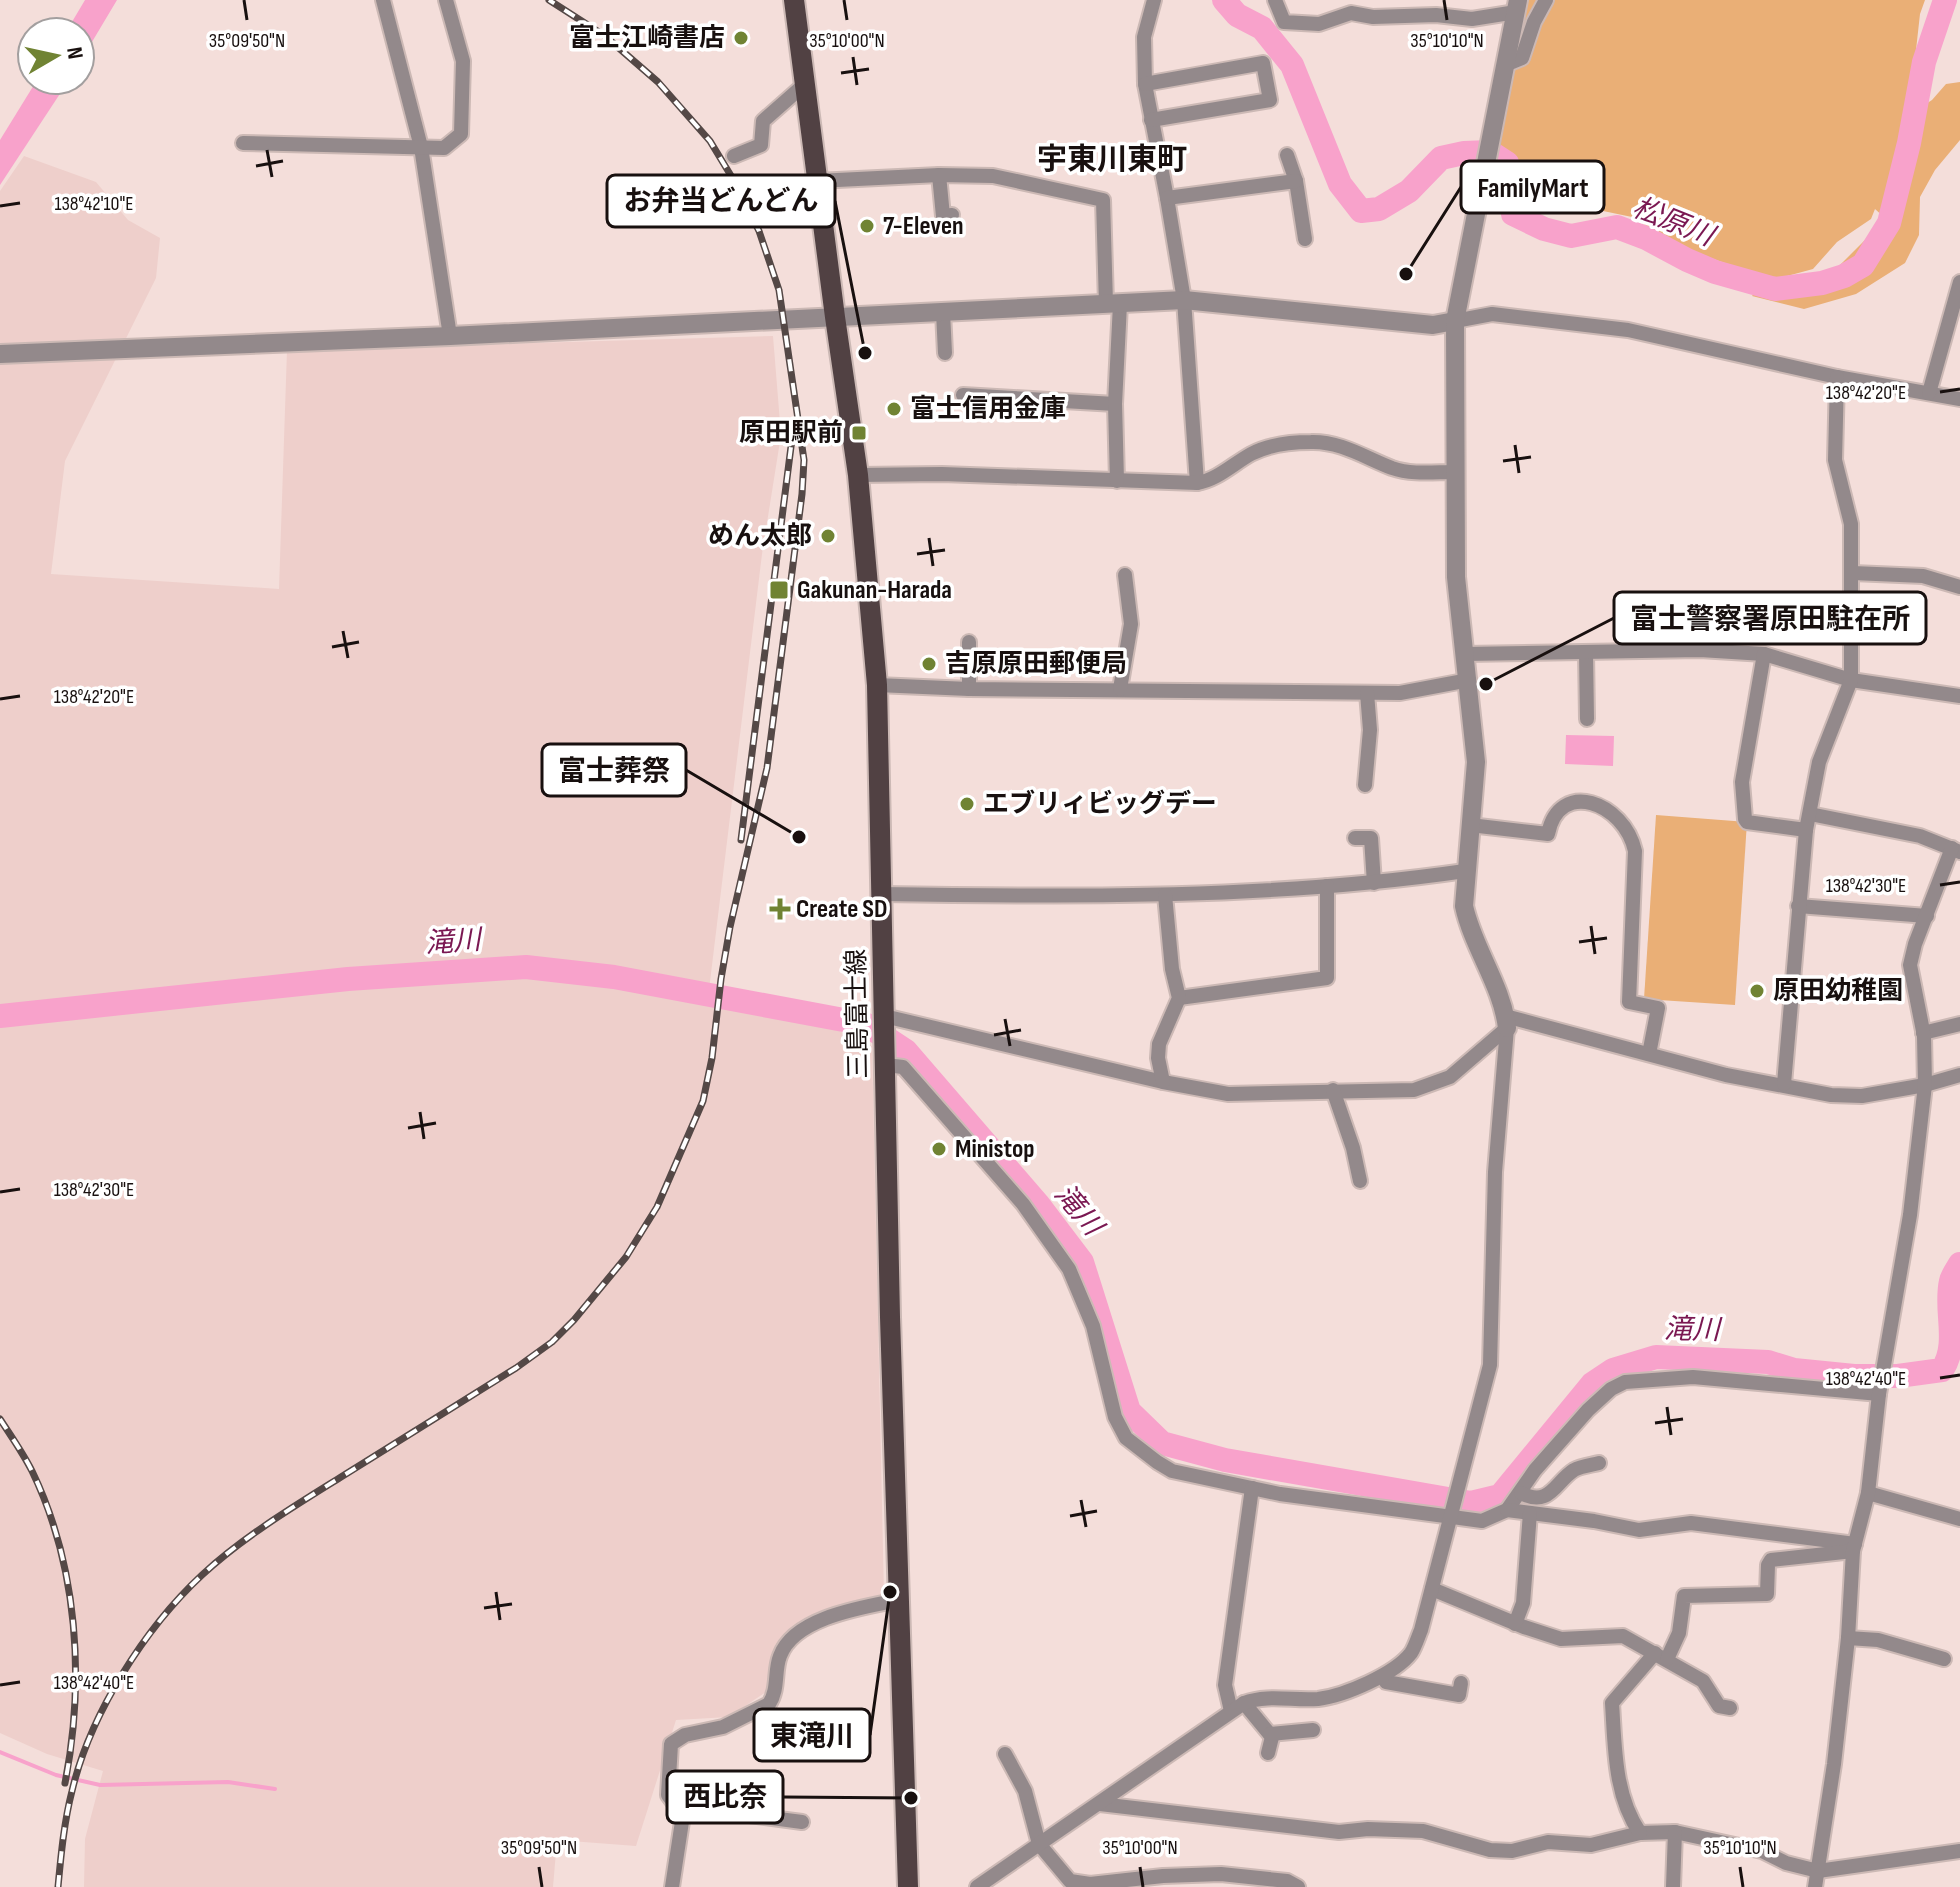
<svg xmlns="http://www.w3.org/2000/svg" width="1960" height="1887" viewBox="0 0 1960 1887" font-family="'Sofia Sans Condensed','Noto Sans JP',sans-serif">
<style>
.built{fill:#eecfcb}
.green{fill:#eaaf76}
.water{fill:#f8a2cb}
.lines{fill:none;stroke-linecap:round;stroke-linejoin:round}
.stream{stroke:#f8a2cb;stroke-width:4}
.river{stroke:#f8a2cb;stroke-width:24}
.minor-casing{stroke:#ccb9b5;stroke-width:18}
.tertiary-casing{stroke:#ccb9b5;stroke-width:22}
.primary-casing{stroke:#ccb9b5;stroke-width:24}
.minor{stroke:#93898b;stroke-width:14}
.tertiary{stroke:#93898b;stroke-width:18}
.primary{stroke:#514143;stroke-width:20}
.rail-casing{stroke:#544846;stroke-width:7}
.rail{stroke:#fff;stroke-width:4;stroke-dasharray:12;stroke-linecap:butt}
.ticks{fill:none;stroke:#18100f;stroke-width:3}
.poi-dot{fill:#708333;stroke:#fff;stroke-width:3}
.labels{text-anchor:middle;dominant-baseline:central;stroke-width:7;stroke-linejoin:round;paint-order:stroke}
.poi-label{font-size:26px;font-weight:bold;fill:#18100f;stroke:#fff;text-anchor:start}
.street-label{font-size:26px;fill:#18100f;stroke:#fff}
.water-label{font-size:28px;font-style:italic;fill:#7a1852;stroke:#fff}
.quarter-label{font-size:30px;font-weight:bold;fill:#18100f;stroke:#fff}
.ticks-label{font-size:20px;text-anchor:middle;fill:#18100f;stroke:#fff;stroke-width:7;stroke-linejoin:round;paint-order:stroke}
.leader{fill:none;stroke:#18100f;stroke-width:3}
.callout-dot{fill:#18100f;stroke:#fff;stroke-width:3}
.callout{fill:#fff;stroke:#18100f;stroke-width:3}
.callout-label{font-size:28px;text-anchor:middle;font-weight:bold;fill:#18100f}
</style>
<rect width="100%" height="100%" fill="#f4deda"/>
<!-- built -->
<path class="built" d="M24 156 96 182 128 220 160 238 156 278 65 461 51 574 279 589 287 350 773 336 781 435 762 554 708 998 822 1023 872 1046 884 1596 834 1608 775 1645 766 1692 729 1717 676 1720 636 1846 557 1840 553 1887H84L85 1839 103 1771 47 1754 0 1733V191Z"/>
<!-- green -->
<g class="green">
<path d="M1521 0H1925L1920 14 1913 77 1904 118 1932 100 1946 84 1960 82V140L1935 170 1920 197 1919 235 1905 263 1856 294 1804 309 1752 296 1762 284 1822 283 1886 219 1875 209 1871 219 1837 242 1813 269 1772 280 1680 247 1632 217 1579 206 1520 201 1490 152Z"/>
<path d="M1656 815 1747 822 1735 1005 1644 999Z"/>
</g>
<!-- water -->
<g class="water">
<path d="M85 0H117L80 62V32H66Z"/>
<path d="M37 80H69L0 185V140Z"/>
<path d="M1566 735 1614 736 1613 766 1565 764Z"/>
</g>
<g class="lines">
<!-- stream -->
<path class="stream" d="M0 1752 56 1775 100 1785 228 1782 275 1789"/>
<!-- river -->
<g class="river">
<path d="M1224 0 1237 15 1262 28 1292 65 1340 184 1361 211 1379 209 1409 191 1441 158 1464 153 1490 152 1507 163 1513 214 1544 229 1571 236 1617 227 1646 238 1687 260 1715 272 1775 289 1822 283 1844 276 1863 265 1889 223 1909 143 1924 62 1945 0"/>
<path d="M0 1016 348 979 526 967 614 977 865 1024 906 1051 1038 1204 1082 1262 1129 1411 1162 1443 1225 1460 1471 1503 1500 1496 1592 1384 1613 1370 1656 1357 1768 1362 1794 1370 1854 1376H1898L1942 1370C1960 1343 1944 1310 1951 1281 1952 1276 1957 1269 1960 1264"/>
</g>
<!-- minor casing -->
<g class="minor-casing">
<g id="minor">
<path d="M383 0 421 147 450 336"/>
<path d="M1154 0 1144 37 1145 84 1167 198 1184 300 1197 483"/>
<path d="M1275 0 1284 22 1319 24 1351 13 1373 17 1436 15 1472 19 1516 12"/>
<path d="M1505 65 1522 58 1534 22 1546 0"/>
<path d="M1145 84 1263 63 1270 100 1151 120"/>
<path d="M243 143 444 148 461 134 463 61 446 0"/>
<path d="M1287 155 1296 181 1305 239"/>
<path d="M734 156 761 145 763 121 805 84"/>
<path d="M939 175 943 216 952 215"/>
<path d="M817 181 939 175 993 176 1103 200 1106 304"/>
<path d="M1167 198 1296 181"/>
<path d="M943 312 945 353"/>
<path d="M1455 321 1492 314 1628 330 1837 377 1960 399"/>
<path d="M1929 393 1960 282"/>
<path d="M963 395 1115 404"/>
<path d="M858 475 942 474 1197 483C1217 480 1233 464 1251 454 1268 445 1291 442 1311 442 1340 441 1366 458 1392 468 1412 475 1434 472 1454 472"/>
<path d="M1117 481 1115 404 1120 304"/>
<path d="M1853 573 1923 576 1960 587"/>
<path d="M969 642V689"/>
<path d="M1586 652 1587 719"/>
<path d="M1465 654 1700 650 1764 654 1851 680 1960 696"/>
<path d="M1764 654 1742 782 1745 819 1747 822 1806 830"/>
<path d="M877 685 969 689 1400 693 1469 680"/>
<path d="M1120 689 1131 624 1125 575"/>
<path d="M1365 785 1370 730 1367 693"/>
<path d="M1810 814 1920 836 1960 852"/>
<path d="M1470 825 1548 834C1559 778 1624 802 1635 851L1629 1002 1658 1008 1649 1054"/>
<path d="M1355 838H1371L1374 883"/>
<path d="M881 894C1076 897 1272 899 1465 871"/>
<path d="M1798 906 1927 916"/>
<path d="M1179 998 1327 978V886"/>
<path d="M884 1016 1163 1082 1228 1094 1414 1090 1450 1077 1507 1028"/>
<path d="M1505 1016 1726 1075 1831 1095 1862 1096 1925 1085 1960 1075"/>
<path d="M1923 1033 1960 1024"/>
<path d="M885 1065 903 1067 1023 1204 1069 1269 1093 1326 1115 1417 1126 1438 1157 1462 1172 1471 1280 1494 1482 1521 1507 1510 1535 1470 1588 1410 1611 1389 1625 1382 1693 1377 1879 1394"/>
<path d="M1163 1082 1158 1058 1159 1044 1179 998 1172 969 1165 895"/>
<path d="M1784 1084 1806 830 1819 762 1851 680V524L1835 460 1837 377"/>
<path d="M1333 1090 1353 1148 1360 1181"/>
<path d="M1521 1493C1550 1508 1555 1482 1574 1470 1581 1466 1591 1465 1599 1463"/>
<path d="M1868 1493 1960 1519"/>
<path d="M1507 1510 1594 1521 1639 1530 1691 1523 1855 1544"/>
<path d="M1432 1589 1524 1627 1561 1639 1623 1636 1703 1681 1719 1706 1730 1708"/>
<path d="M1515 1624 1523 1603 1530 1513"/>
<path d="M1848 1638 1878 1640 1944 1659"/>
<path d="M1667 1659 1679 1633 1684 1596 1767 1594 1768 1565 1771 1560 1853 1551"/>
<path d="M1386 1682 1459 1695 1461 1683"/>
<path d="M1244 1703 1272 1737 1268 1753"/>
<path d="M1231 1711 1225 1685 1252 1488"/>
<path d="M1270 1734 1313 1730"/>
<path d="M1005 1754 1025 1791 1039 1844 1070 1881 1090 1884 1163 1876 1221 1874 1287 1881 1298 1887"/>
<path d="M1100 1804 1339 1832 1368 1829 1423 1831 1490 1850 1512 1851 1548 1842 1591 1845 1640 1833 1675 1832 1762 1851 1786 1863 1818 1871 1960 1851"/>
<path d="M683 1815 711 1810 802 1822"/>
<path d="M1640 1833C1614 1795 1615 1747 1612 1703L1655 1653"/>
<path d="M672 1887 683 1815 668 1795 671 1744 685 1735 723 1727 769 1704C779 1689 774 1671 780 1656 794 1617 864 1607 899 1600"/>
<path d="M977 1887 1244 1703C1268 1694 1293 1701 1318 1699 1344 1696 1395 1674 1411 1653 1415 1647 1418 1637 1421 1630L1490 1365 1495 1172 1507 1028"/>
<path d="M1673 1887 1675 1832"/>
<path d="M1815 1887 1834 1764 1848 1638 1853 1551 1868 1493 1879 1394 1910 1215 1925 1085 1924 1036 1910 965 1915 944 1952 848"/>
</g>
</g>
<!-- tertiary casing -->
<g class="tertiary-casing">
<g id="tertiary">
<path d="M0 354 450 336 1184 300 1433 325 1455 321"/>
<path d="M1507 1028C1502 985 1473 948 1464 906L1476 762 1456 577 1455 321 1518 0"/>
</g>
</g>
<!-- primary casing -->
<g class="primary-casing">
<path id="primary" d="M794 0 835 317 858 475 877 685 890 1317 908 1887"/>
</g>
<!-- minor -->
<use href="#minor" class="minor"/>
<!-- tertiary -->
<use href="#tertiary" class="tertiary"/>
<!-- primary -->
<use href="#primary" class="primary"/>
<!-- rail casing -->
<g class="rail-casing">
<g id="rail">
<path d="M741 840 793 431"/>
<path d="M0 1419C11 1436 23 1453 32 1471 78 1566 85 1681 65 1783"/>
<path d="M58 1887C61 1855 64 1822 72 1791 90 1714 145 1628 202 1575 243 1537 293 1507 341 1477 399 1441 458 1404 516 1368L552 1342 574 1320 626 1257 657 1207 703 1101 712 1058 721 979 730 927 767 768 802 494 804 460 779 290 759 231 736 184 710 141 658 82 605 36 549 0"/>
</g>
</g>
<!-- rail -->
<use href="#rail" class="rail"/>
</g>
<!-- ticks -->
<path class="ticks" d="M244 0 247 20M844 0 847 20M1444 0 1447 20M853 57 857 85M841 73 869 69M267 150 272 177M256 166 283 161M0 206 20 203M1940 392 1960 389M1515 445 1519 473M1503 461 1531 457M929 538 933 566M917 554 945 550M343 631 348 658M332 647 359 642M0 699 20 696M1940 885 1960 882M1591 926 1595 954M1579 942 1607 938M1005 1019 1010 1046M994 1035 1021 1030M420 1112 424 1139M408 1128 436 1123M0 1192 20 1189M1940 1378 1960 1375M1667 1407 1671 1435M1655 1423 1683 1419M1081 1500 1086 1527M1070 1516 1097 1511M496 1592 500 1620M484 1608 512 1604M0 1685 20 1682M539 1867 542 1887M1140 1867 1143 1887M1740 1867 1743 1887"/>
<!-- markers -->
<g class="poi-dot">
<circle cx="741" cy="38" r="8"/>
<circle cx="867" cy="226" r="8"/>
<circle cx="894" cy="409" r="8"/>
<rect x="851" y="425" width="16" height="16" rx="4"/>
<circle cx="828" cy="536" r="8"/>
<rect x="769" y="580" width="20" height="20" rx="4"/>
<circle cx="929" cy="664" r="8"/>
<circle cx="967" cy="804" r="8"/>
<path d="M776 897h8v8h8v8h-8v8h-8v-8h-8v-8h8z"/>
<circle cx="1757" cy="991" r="8"/>
<circle cx="939" cy="1149" r="8"/>
</g>
<g class="labels">
<!-- poi labels -->
<g class="poi-label">
<text x="725" y="38" text-anchor="end">富士江崎書店</text>
<text x="883" y="226">7-Eleven</text>
<text x="910" y="409">富士信用金庫</text>
<text x="843" y="433" text-anchor="end">原田駅前</text>
<text x="812" y="536" text-anchor="end">めん太郎</text>
<text x="797" y="590">Gakunan-Harada</text>
<text x="945" y="664">吉原原田郵便局</text>
<text x="983" y="804">エブリィビッグデー</text>
<text x="796" y="909">Create SD</text>
<text x="1773" y="991">原田幼稚園</text>
<text x="955" y="1149">Ministop</text>
</g>
<!-- street labels -->
<g class="street-label">
<text transform="translate(858 1014) rotate(-91)">三島富士線</text>
</g>
<!-- water labels -->
<g class="water-label">
<text transform="translate(1673 222) rotate(22)">松原川</text>
<text transform="translate(453 942) rotate(-4)">滝川</text>
<text transform="translate(1078 1210) rotate(50)">滝川</text>
<text transform="translate(1692 1330) rotate(1)">滝川</text>
</g>
<!-- quarter labels -->
<g class="quarter-label">
<text x="1112" y="160">宇東川東町</text>
</g>
</g>
<g class="ticks-label">
<text x="247" y="47">35°09'50"N</text>
<text x="847" y="47">35°10'00"N</text>
<text x="1447" y="47">35°10'10"N</text>
<text x="94" y="210">138°42'10"E</text>
<text x="1866" y="399">138°42'20"E</text>
<text x="94" y="703">138°42'20"E</text>
<text x="1866" y="892">138°42'30"E</text>
<text x="94" y="1196">138°42'30"E</text>
<text x="1866" y="1385">138°42'40"E</text>
<text x="94" y="1689">138°42'40"E</text>
<text x="539" y="1854">35°09'50"N</text>
<text x="1140" y="1854">35°10'00"N</text>
<text x="1740" y="1854">35°10'10"N</text>
</g>
<!-- callouts -->
<path class="leader" d="M1406 274L1461 187M865 353L835 201M1486 684L1614 618M799 837L686 770M890 1592L870 1735M911 1798L783 1797"/>
<g class="callout-dot">
<circle cx="1406" cy="274" r="8"/>
<circle cx="865" cy="353" r="8"/>
<circle cx="1486" cy="684" r="8"/>
<circle cx="799" cy="837" r="8"/>
<circle cx="890" cy="1592" r="8"/>
<circle cx="911" cy="1798" r="8"/>
</g>
<g class="callout">
<rect x="1461" y="161" width="143" height="52" rx="8"/>
<rect x="607" y="175" width="228" height="52" rx="8"/>
<rect x="1614" y="592" width="312" height="52" rx="8"/>
<rect x="542" y="744" width="144" height="52" rx="8"/>
<rect x="754" y="1709" width="116" height="52" rx="8"/>
<rect x="667" y="1771" width="116" height="52" rx="8"/>
</g>
<g class="callout-label">
<text x="1533" y="197">FamilyMart</text>
<text x="721" y="210">お弁当どんどん</text>
<text x="1770" y="628">富士警察署原田駐在所</text>
<text x="614" y="780">富士葬祭</text>
<text x="812" y="1745">東滝川</text>
<text x="725" y="1806">西比奈</text>
</g>
<!-- north arrow -->
<g transform="translate(56 56) rotate(81)"><circle r="38" fill="#ffffff" stroke="#a39f9f" stroke-width="2"/>
<path d="M0-6L14 30L0 20L-14 30Z" fill="#708333"/>
<text y="-12" font-size="22" font-weight="bold" text-anchor="middle" fill="#18100f">N</text>
</g>
</svg>
